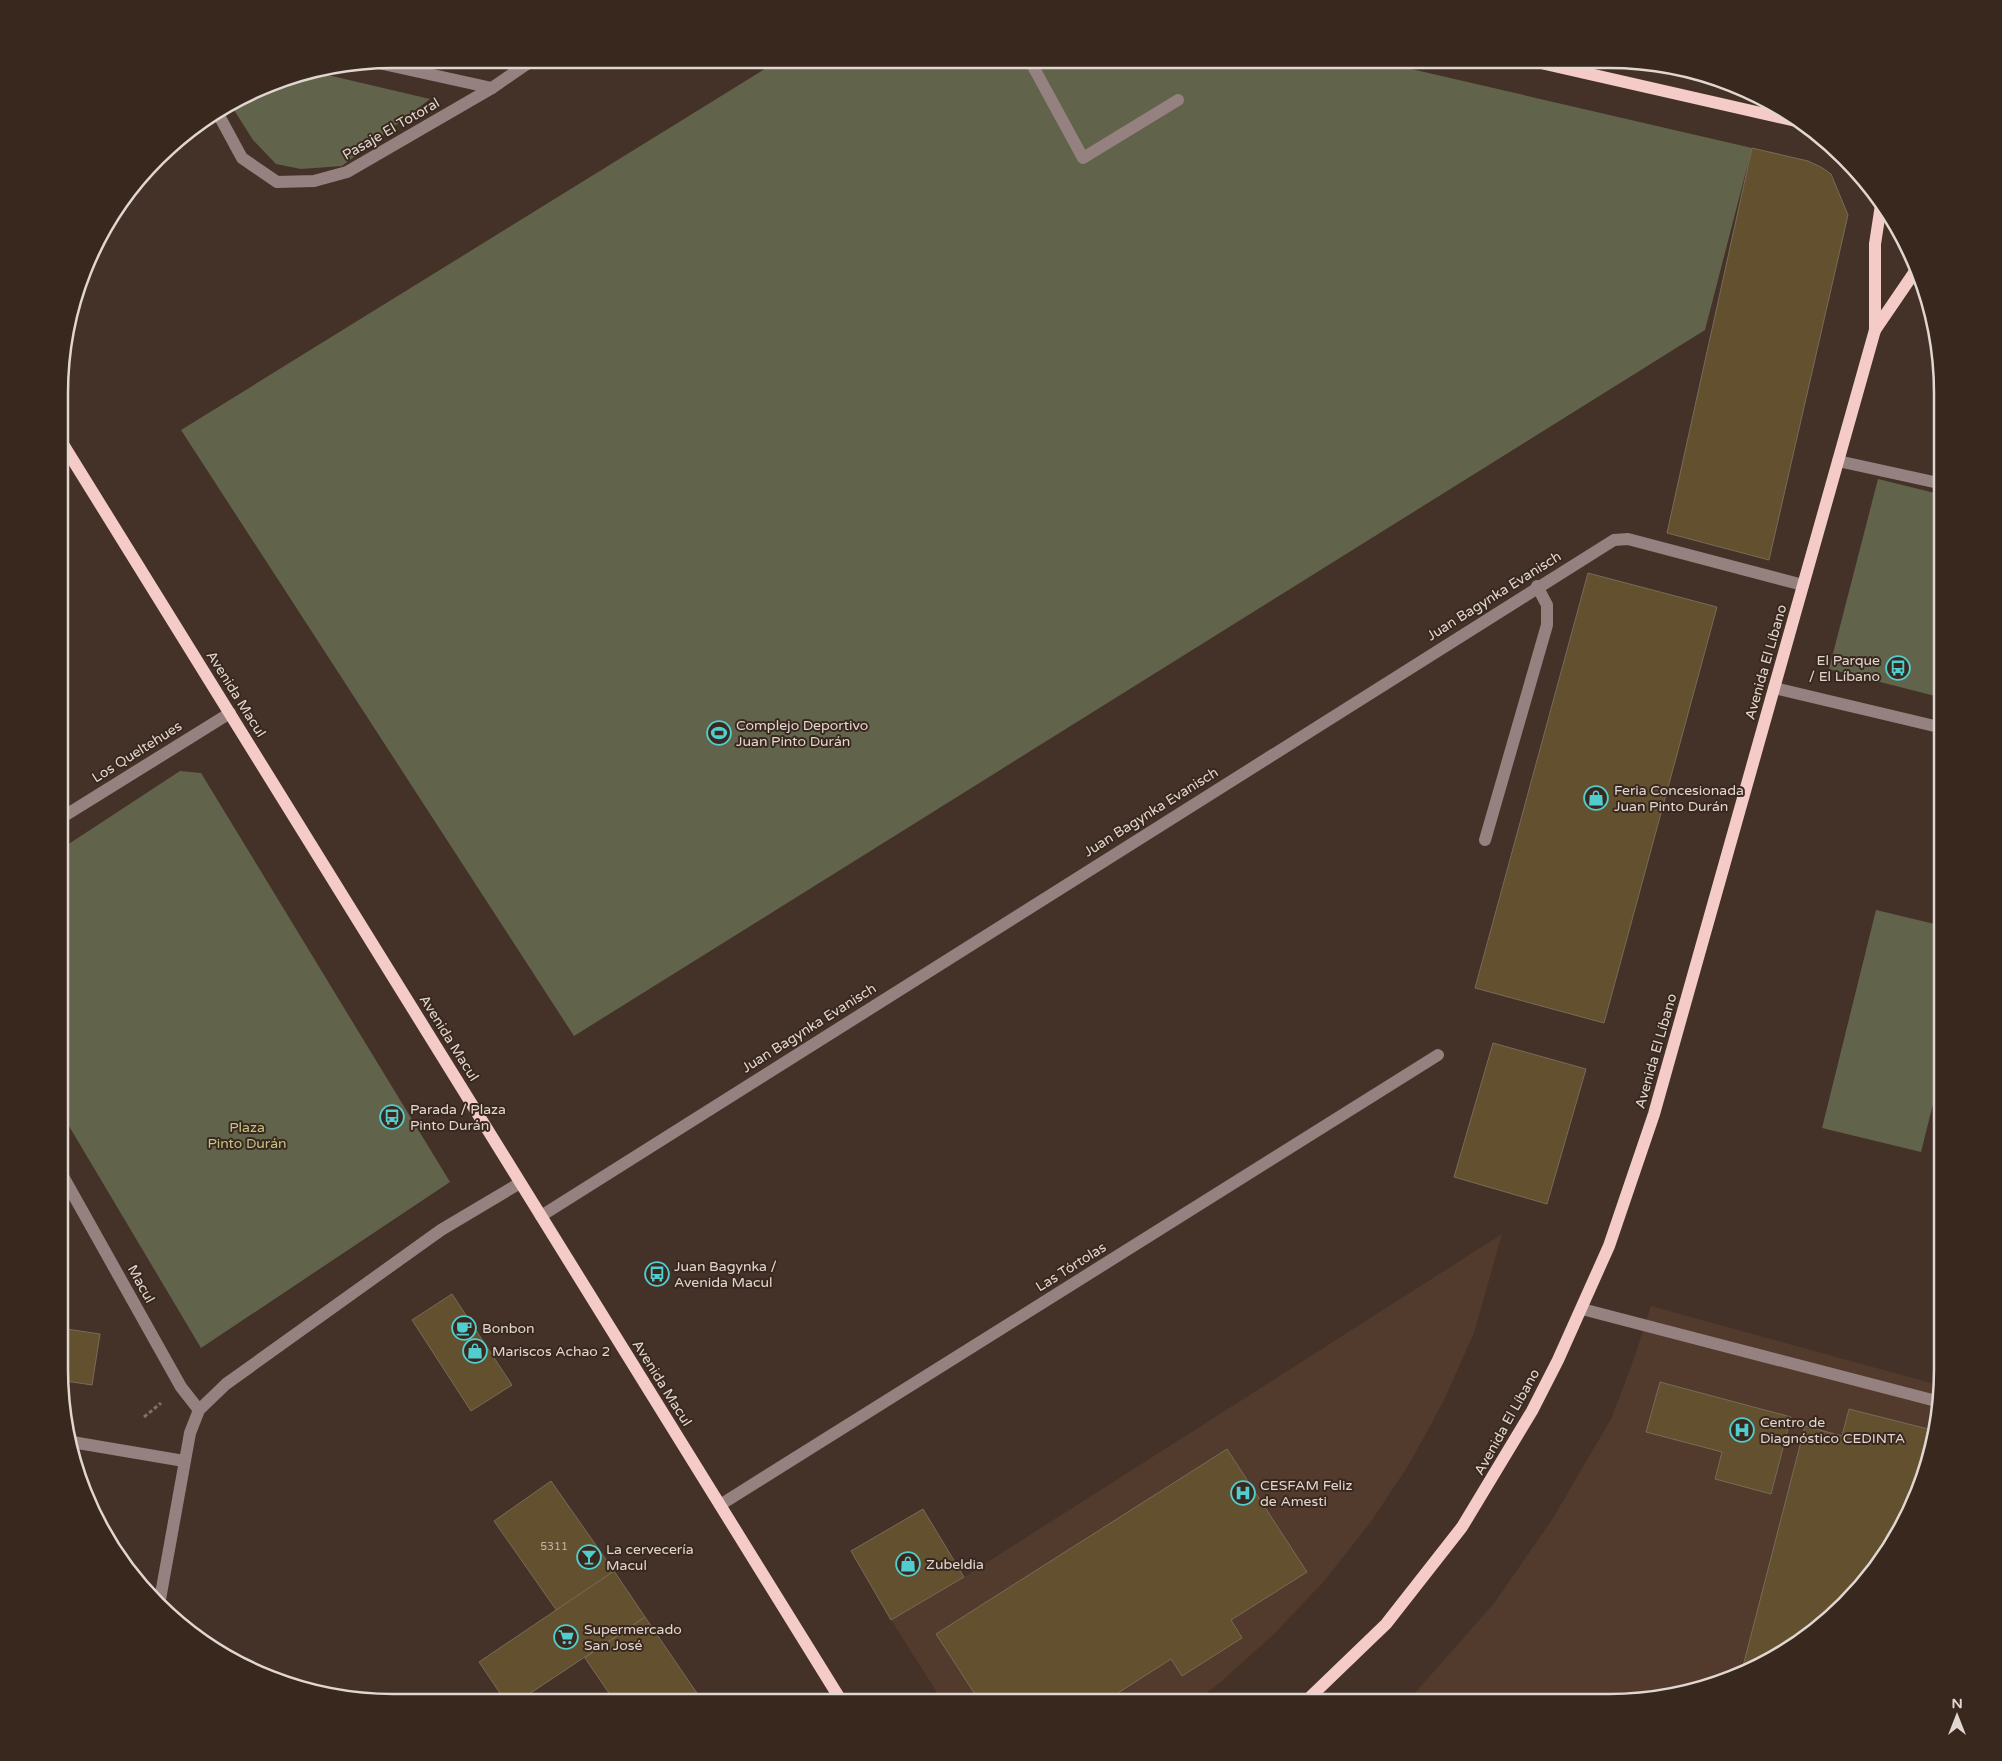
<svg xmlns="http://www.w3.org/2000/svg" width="2002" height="1761" viewBox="0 0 2002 1761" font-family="'Varela Round',sans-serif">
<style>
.built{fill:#523a2c}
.green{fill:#62634b}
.building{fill:#63502e;stroke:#776b59}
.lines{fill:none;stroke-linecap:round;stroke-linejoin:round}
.path{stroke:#7f6f66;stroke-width:3;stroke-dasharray:4 2.5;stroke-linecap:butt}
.minor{stroke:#958180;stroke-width:12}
.major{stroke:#f5cbc8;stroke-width:12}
.labels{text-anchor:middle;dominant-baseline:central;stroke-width:4;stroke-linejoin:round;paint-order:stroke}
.number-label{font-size:11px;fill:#c2b4a8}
.street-label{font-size:14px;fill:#e2d6d0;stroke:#39281e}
.poi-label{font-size:14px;fill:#e2d6d0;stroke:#39281e;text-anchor:start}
.park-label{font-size:14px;fill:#c4c583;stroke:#39281e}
.rim{fill:none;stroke:#e2d6d0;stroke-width:2.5}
</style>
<rect width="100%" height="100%" fill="#443228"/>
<!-- built -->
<g class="built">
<path d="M1502 1234 1474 1333 1444 1400 1410 1463 1370 1523 1325 1580 1275 1633 1222 1681 1195 1702H943L891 1620 964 1577Z"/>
<path d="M1651 1306 1942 1386 1937 1434 1918 1496 1874 1571 1830 1619 1737 1677 1631 1702H1407L1495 1602 1553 1518 1611 1419 1633 1361Z"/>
</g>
<!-- green -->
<g class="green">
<path d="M781 59H1368L1752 148 1705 330 574 1036 181 430Z"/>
<path d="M1605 59C1658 60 1711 71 1759 94Z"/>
<path d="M315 72 430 99 342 166 301 169 276 164 253 140 229 102 285 77Z"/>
<path d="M1878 479 1943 495V698L1829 669Z"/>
<path d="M180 771 201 773 450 1182 201 1348 60 1111 61 849Z"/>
<path d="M1876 910 1943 926V1064L1921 1152 1822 1128Z"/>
</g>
<!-- building -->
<g class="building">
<path d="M1752 148 1808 161 1821 167 1831 174 1848 215 1769 560 1667 533Z"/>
<path d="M1588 573 1717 607 1604 1023 1475 988Z"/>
<path d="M1493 1043 1586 1069 1547 1204 1454 1177Z"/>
<path d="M452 1294 512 1385 471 1411 412 1320Z"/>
<path d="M60 1328 100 1334 92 1385 59 1380Z"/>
<path d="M1660 1382 1791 1417 1771 1494 1715 1479 1722 1452 1646 1432Z"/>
<path d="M1849 1409 1928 1429 1905 1518 1874 1571 1830 1619 1741 1674 1805 1426 1842 1436Z"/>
<path d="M1227 1449 1307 1572 1231 1620 1242 1638 1182 1676 1171 1659 1104 1702H980L936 1634Z"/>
<path d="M551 1481 614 1571 557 1611 494 1521Z"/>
<path d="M923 1509 964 1577 891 1620 851 1551Z"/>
<path d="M614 1571 645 1617 517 1702H506L479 1662Z"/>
<path d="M645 1617 703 1702H615L585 1658Z"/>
</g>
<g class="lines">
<!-- path -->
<path class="path" d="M144 1417 161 1403"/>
<!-- minor -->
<g class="minor">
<path d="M1029 59 1083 158 1178 100"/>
<path d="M374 62 492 88"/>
<path d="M216 110 242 158 277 182 314 181 347 172 492 88 534 59"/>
<path d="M1838 461 1943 484"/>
<path d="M1774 688 1943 728"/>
<path d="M61 818 230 713"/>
<path d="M1485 840 1547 625V605L1537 586"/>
<path d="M60 1171 181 1387 199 1410"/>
<path d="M541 1216 1614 540 1628 539 1803 585"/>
<path d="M1582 1309 1940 1402"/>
<path d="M72 1442 184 1461"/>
<path d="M720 1505 1438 1055"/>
<path d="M159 1605 190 1433 199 1410 226 1384 441 1230 520 1183"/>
</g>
<!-- major -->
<g class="major">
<path d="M1524 59 1805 123"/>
<path d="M1875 330 1918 267"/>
<path d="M61 441 842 1702"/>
<path d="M1305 1702 1386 1624 1462 1527 1532 1411 1558 1360 1609 1246 1654 1114 1875 330V244L1881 205"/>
</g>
</g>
<!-- icons -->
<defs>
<g id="bus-ring" transform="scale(1.25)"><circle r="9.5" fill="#39281e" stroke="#52cdcd" stroke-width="1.5"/><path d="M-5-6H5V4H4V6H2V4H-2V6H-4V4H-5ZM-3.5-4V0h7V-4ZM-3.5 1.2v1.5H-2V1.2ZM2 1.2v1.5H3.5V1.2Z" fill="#52cdcd"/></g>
<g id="stadium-ring" transform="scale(1.25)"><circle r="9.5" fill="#39281e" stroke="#52cdcd" stroke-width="1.5"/><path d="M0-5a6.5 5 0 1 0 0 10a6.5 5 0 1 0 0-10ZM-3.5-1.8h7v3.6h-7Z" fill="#52cdcd"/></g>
<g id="shop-ring" transform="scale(1.25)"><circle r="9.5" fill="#39281e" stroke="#52cdcd" stroke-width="1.5"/><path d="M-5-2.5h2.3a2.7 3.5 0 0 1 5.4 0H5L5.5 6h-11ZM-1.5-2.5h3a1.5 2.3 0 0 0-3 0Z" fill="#52cdcd"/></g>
<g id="cafe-ring" transform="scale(1.25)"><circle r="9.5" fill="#39281e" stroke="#52cdcd" stroke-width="1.5"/><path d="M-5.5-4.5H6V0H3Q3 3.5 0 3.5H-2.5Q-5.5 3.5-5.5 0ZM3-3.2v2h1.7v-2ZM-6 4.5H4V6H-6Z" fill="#52cdcd"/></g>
<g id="hospital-ring" transform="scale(1.25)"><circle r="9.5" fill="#39281e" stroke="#52cdcd" stroke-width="1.5"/><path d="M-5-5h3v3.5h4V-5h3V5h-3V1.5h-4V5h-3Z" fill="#52cdcd"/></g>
<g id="bar-ring" transform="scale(1.25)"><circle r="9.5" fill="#39281e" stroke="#52cdcd" stroke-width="1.5"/><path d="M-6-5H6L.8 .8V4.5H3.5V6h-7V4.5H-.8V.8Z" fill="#52cdcd"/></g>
<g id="supermarket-ring" transform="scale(1.25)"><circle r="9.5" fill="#39281e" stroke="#52cdcd" stroke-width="1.5"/><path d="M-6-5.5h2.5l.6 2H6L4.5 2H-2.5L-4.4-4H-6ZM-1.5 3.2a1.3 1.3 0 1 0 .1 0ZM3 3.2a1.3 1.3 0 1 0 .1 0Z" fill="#52cdcd"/></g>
</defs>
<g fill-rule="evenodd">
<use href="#bus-ring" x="1898" y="668"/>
<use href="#stadium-ring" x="719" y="733"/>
<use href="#shop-ring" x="1596" y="798"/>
<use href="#bus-ring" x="392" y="1117"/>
<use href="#bus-ring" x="657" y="1274"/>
<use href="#cafe-ring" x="464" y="1328"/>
<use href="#shop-ring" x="475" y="1351"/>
<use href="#hospital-ring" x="1742" y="1430"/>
<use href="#hospital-ring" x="1243" y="1493"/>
<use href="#bar-ring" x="589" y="1557"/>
<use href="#shop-ring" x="908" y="1564"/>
<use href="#supermarket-ring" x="566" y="1637"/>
</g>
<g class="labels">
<!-- number labels -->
<g class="number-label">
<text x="554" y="1546">5311</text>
</g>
<!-- street labels -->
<g class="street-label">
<text transform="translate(391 129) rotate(-30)">Pasaje El Totoral</text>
<text transform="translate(1494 596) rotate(-32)">Juan Bagynka Evanisch</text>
<text transform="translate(1766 662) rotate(-74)">Avenida El Líbano</text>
<text transform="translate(236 694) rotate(58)">Avenida Macul</text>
<text transform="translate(137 752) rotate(-32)">Los Queltehues</text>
<text transform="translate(1151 812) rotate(-32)">Juan Bagynka Evanisch</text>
<text transform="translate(809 1028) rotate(-32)">Juan Bagynka Evanisch</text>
<text transform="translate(449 1038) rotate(58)">Avenida Macul</text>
<text transform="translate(1656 1051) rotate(-74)">Avenida El Líbano</text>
<text transform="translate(1071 1267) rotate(-32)">Las Tórtolas</text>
<text transform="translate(141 1284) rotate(61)">Macul</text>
<text transform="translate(662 1383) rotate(58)">Avenida Macul</text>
<text transform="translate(1507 1422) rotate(-61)">Avenida El Líbano</text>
</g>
<!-- poi labels -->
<g class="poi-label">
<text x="1880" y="660" text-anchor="end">El Parque<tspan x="1880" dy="16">/ El Líbano</tspan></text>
<text x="736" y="725">Complejo Deportivo<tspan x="736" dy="16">Juan Pinto Durán</tspan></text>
<text x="1614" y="790">Feria Concesionada<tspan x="1614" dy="16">Juan Pinto Durán</tspan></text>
<text x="410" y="1109">Parada / Plaza<tspan x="410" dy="16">Pinto Durán</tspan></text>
<text x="674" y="1266">Juan Bagynka /<tspan x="674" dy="16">Avenida Macul</tspan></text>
<text x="482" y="1328">Bonbon</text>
<text x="492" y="1351">Mariscos Achao 2</text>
<text x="1760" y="1422">Centro de<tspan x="1760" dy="16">Diagnóstico CEDINTA</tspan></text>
<text x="1260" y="1485">CESFAM Feliz<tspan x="1260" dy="16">de Amesti</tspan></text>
<text x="606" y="1549">La cervecería<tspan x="606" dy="16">Macul</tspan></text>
<text x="926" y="1564">Zubeldia</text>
<text x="584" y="1629">Supermercado<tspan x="584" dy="16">San José</tspan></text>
</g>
<!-- park labels -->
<g class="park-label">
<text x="247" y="1127">Plaza<tspan x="247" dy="16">Pinto Durán</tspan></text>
</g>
</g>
<!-- crop -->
<path d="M0 0H2002V1761H0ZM393 68H1609A325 325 0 0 1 1934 393V1369A325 325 0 0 1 1609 1694H393A325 325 0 0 1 68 1369V393A325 325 0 0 1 393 68Z" fill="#39281e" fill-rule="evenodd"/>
<path class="rim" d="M393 68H1609A325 325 0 0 1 1934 393V1369A325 325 0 0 1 1609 1694H393A325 325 0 0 1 68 1369V393A325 325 0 0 1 393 68Z"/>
<!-- north arrow -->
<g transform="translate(1957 1716)" stroke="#39281e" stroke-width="4" paint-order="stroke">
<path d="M0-4L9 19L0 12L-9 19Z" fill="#e2d6d0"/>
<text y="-8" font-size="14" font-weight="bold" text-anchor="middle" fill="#e2d6d0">N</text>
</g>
</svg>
